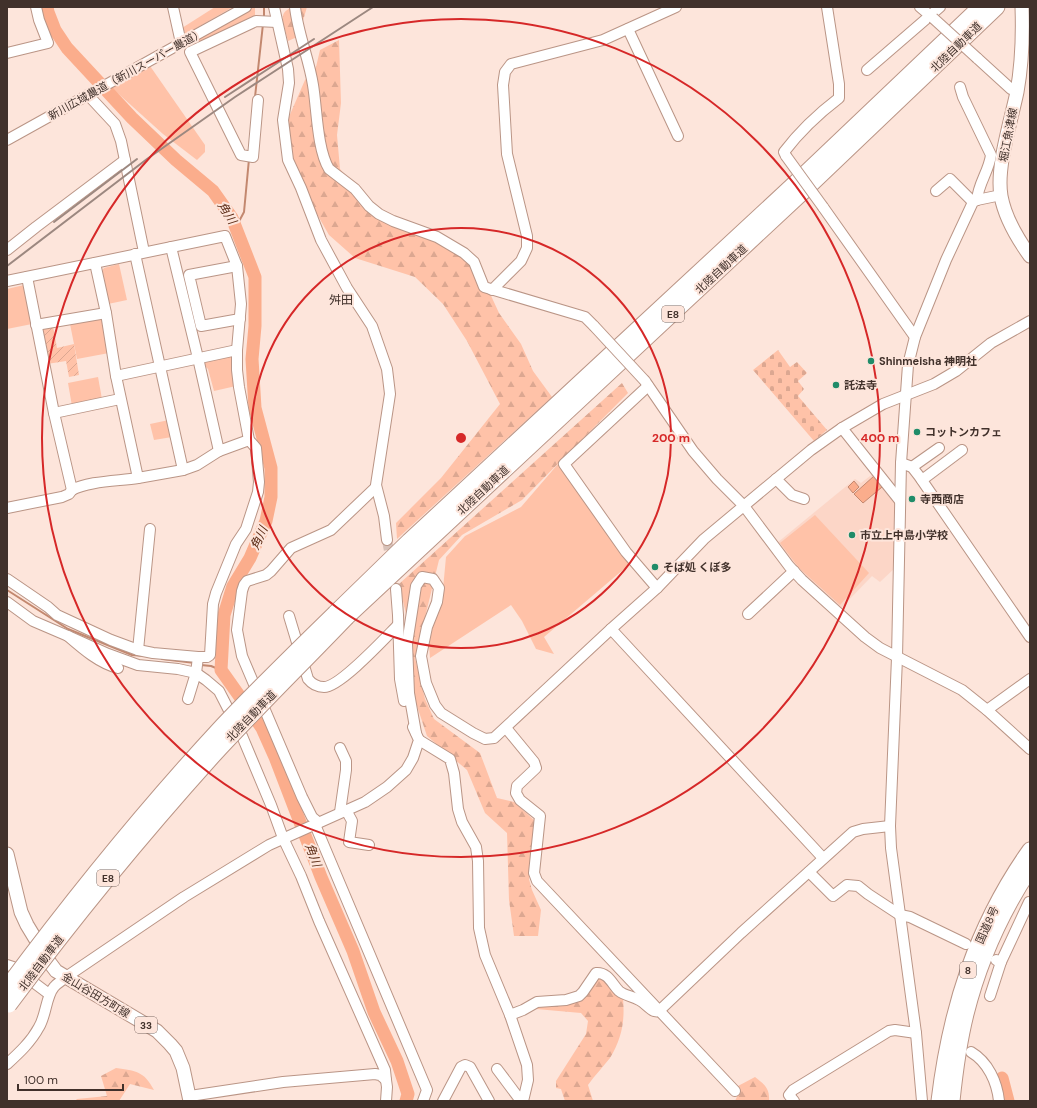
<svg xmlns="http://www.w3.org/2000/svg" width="1037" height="1108" viewBox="0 0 1037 1108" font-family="'DM Sans','Noto Sans JP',sans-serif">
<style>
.built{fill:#fcd6c7}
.grass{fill:#ffc2a8}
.forest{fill:url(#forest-firs)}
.cemetery{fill:url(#cemetery-stones)}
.garden{fill:url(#garden-furrows)}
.water{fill:#fbad8c;stroke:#c3886f}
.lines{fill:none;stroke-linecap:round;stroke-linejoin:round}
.stream{stroke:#c3886f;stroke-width:2}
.river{stroke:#fbad8c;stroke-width:13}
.minor-tunnel{stroke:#d7c1b8;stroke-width:10;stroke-dasharray:10 5;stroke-linecap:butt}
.minor-casing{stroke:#ba9586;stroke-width:12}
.major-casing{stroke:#ba9586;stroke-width:15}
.highway-casing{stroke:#ba9586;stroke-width:17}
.minor{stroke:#fff;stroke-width:10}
.major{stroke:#fff;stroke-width:13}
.highway{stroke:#fff;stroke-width:15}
.rail{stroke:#9c8880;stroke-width:2}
.minor-bridge-casing{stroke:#ba9586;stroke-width:12;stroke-linecap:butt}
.highway-bridge-casing{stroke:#ba9586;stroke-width:17;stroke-linecap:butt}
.minor-bridge{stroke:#fff;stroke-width:10}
.highway-bridge{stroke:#fff;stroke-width:15}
.ring{fill:none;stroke:#d62828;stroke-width:2}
.poi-dot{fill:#208c69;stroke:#fde5db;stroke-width:1.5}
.labels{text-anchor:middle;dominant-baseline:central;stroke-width:4;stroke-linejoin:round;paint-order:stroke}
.shield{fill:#fde5db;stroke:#796760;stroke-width:1}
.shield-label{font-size:10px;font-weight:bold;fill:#41312b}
.street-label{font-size:11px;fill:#41312b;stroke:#fde5db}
.poi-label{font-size:11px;font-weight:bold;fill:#41312b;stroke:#fde5db;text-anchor:start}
.water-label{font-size:12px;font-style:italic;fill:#5a2913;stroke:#fde5db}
.neighbourhood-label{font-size:12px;fill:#41312b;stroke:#fde5db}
.centre{fill:#d62828;stroke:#fde5db;stroke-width:2}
.ring-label{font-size:12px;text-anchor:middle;font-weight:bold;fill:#d62828;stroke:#fde5db;stroke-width:4;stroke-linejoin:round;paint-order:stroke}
</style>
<defs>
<pattern id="forest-firs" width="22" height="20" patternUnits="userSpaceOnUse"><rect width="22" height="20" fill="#ffc2a8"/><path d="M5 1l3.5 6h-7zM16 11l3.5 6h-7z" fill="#dca791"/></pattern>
<pattern id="cemetery-stones" width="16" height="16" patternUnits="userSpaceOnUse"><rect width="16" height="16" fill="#ffc2a8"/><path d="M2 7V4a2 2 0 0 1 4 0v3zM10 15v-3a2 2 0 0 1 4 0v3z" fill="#dca791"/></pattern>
<pattern id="garden-furrows" width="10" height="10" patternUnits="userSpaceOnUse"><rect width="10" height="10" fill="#ffc2a8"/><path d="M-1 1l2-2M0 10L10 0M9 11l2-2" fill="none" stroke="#dca791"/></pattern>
</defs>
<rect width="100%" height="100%" fill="#fde5db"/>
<!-- built -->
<path class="built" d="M874 473 896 500 897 566 880 582 872 576 841 608 797 569 777 543 855 479 861 483Z"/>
<!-- grass -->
<g class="grass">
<path d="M215 7H233L186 34 182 28Z"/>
<path d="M254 7H255V18L191 49 189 43Z"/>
<path d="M150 66 205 145V152L197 160 163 134 112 88Z"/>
<path d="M119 264 127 300 108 304 101 272 104 268Z"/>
<path d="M24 285 32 324 7 329V289Z"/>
<path d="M99 317 104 320 109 353 77 359 70 324Z"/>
<path d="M230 355 235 358 236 386 214 391 208 369 204 365 207 360Z"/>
<path d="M98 377 102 399 72 406 68 383Z"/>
<path d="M169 420 172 437 154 440 150 424Z"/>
<path d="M558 464 631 563 544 637 554 654 536 649 522 621 511 605 430 658 429 645 433 626 443 589 446 557 465 536 521 507Z"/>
<path d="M815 515 869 573 840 605 799 568 780 543Z"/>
</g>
<!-- forest -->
<g class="forest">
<path d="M291 7H307L302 24 304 34 288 41C287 34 280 19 284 13 286 10 289 9 291 7Z"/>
<path d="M339 40 341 103 337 135 340 169 366 200 408 230 444 242 475 261 499 313 521 344 533 371 552 397 397 539 396 523 441 478 500 404 467 341 443 304 415 277 355 258 329 235 294 174 288 119 305 80 316 67 320 50Z"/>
<path d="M622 383 628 393 522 500 462 535 439 560 415 658 425 699 434 719 480 753 497 798 514 802 535 821 529 879 532 890 541 910 538 936H514L509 900 507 833 485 813 467 770 427 736 414 697 407 618 399 584Z"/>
<path d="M595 976H600L623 998C625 1021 622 1038 610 1058 603 1067 595 1075 588 1085L593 1101H565L561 1089 556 1088V1081L586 1034 588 1021 581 1013 536 1009 545 1004 578 1001Z"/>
<path d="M116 1068C136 1071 144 1071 154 1090L130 1084 119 1101H75L77 1099 107 1096 101 1076Z"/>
<path d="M755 1077C764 1084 770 1088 769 1101H735L740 1090 738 1086Z"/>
</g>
<!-- cemetery -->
<path class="cemetery" d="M778 350 790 367 797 362 807 373 798 381 804 389 798 396 827 430 814 441 753 370Z"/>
<!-- garden -->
<path class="garden" d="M53 326 57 348 74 344 79 375 69 377 66 361 47 364 40 333 43 328Z"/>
<!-- water -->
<g class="water">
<path d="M874 476 882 487 863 503 854 494Z"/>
<path d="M854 481 859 487 853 493 848 487Z"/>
</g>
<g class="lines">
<!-- stream -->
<g class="stream">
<path d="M264 18V7"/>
<path d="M255 97 263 24"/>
<path d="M236 227 244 212 249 159"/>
<path d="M7 590 68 629 132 655 145 656"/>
<path d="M162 659 195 663"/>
<path d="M201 665 211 666 221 670"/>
</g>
<!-- river -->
<g class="river">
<path d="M47 7 48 12 55 30 67 48 132 118 176 160 213 191 232 218 255 277V326L252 359 255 408 271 468V497L266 521 250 558 233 586 224 615 221 670 262 728 275 757 321 877 353 951 374 1012 397 1061 408 1094 406 1101"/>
<path d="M1002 1078 1008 1101"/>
</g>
<!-- minor-tunnel -->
<path class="minor-tunnel" d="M387 540 396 589"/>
<!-- minor casing -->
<g class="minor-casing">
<g id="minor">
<path d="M173 7 181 43"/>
<path d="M274 7 288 69 289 83 283 120 288 160 301 188 321 240 347 288 372 326 387 369 390 394 376 485 384 516 387 540"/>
<path d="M295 7C298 34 309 59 313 85 317 109 317 149 329 169L355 189 369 206 379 214 393 221 437 237 464 253 474 262 484 287 585 317 594 326"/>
<path d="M920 7 933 18"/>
<path d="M628 29 678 136"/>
<path d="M7 53 48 43 39 20 36 7"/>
<path d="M977 58 1011 89 1017 90"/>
<path d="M867 70 940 7"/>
<path d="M960 87 963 97 991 155C989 171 978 184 977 200"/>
<path d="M88 95 115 124 121 141 144 252"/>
<path d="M258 100 253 157 241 155 190 52 256 21 277 22"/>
<path d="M7 140 246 7"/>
<path d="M786 156 784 152C800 131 818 114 839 98V84L827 7"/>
<path d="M936 191 950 179 973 202"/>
<path d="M823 207 915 337"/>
<path d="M171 247 198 358 219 451 249 440"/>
<path d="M7 250 36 227 125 160"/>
<path d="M135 254 183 470 197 465 219 451"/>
<path d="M95 263 106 313 116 376 138 478 183 470"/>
<path d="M237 266 189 275 201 326 240 319"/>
<path d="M27 277 54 413 72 490C88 481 119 481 138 478"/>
<path d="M7 281 225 236 237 266 241 304 237 350V370L239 387 249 440 256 448 259 482 258 492 246 529 236 544 216 593 213 604 210 655 207 657H198L196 673 178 669 138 665 108 654 68 636C83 649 99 663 118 668"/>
<path d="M492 290 521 261 527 248V236L507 154 503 85 505 72 511 64 603 40 676 7"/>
<path d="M36 325 106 313"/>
<path d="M116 376 237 350"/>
<path d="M645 381 693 451 717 479 744 506 789 566 802 580 865 637 880 648 962 690 987 710 1030 749"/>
<path d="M648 386 564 464 626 552 657 588"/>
<path d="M54 413 120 399"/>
<path d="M842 428 900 501"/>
<path d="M901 463 912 467 919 476 1030 637"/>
<path d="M912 467 939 448"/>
<path d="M776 479 792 495 804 499"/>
<path d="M922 480 962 450"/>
<path d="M376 487 331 530 291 548 271 571 266 575 247 581 244 585 242 591 237 630 242 656 302 797 312 817 318 822 316 827 427 1090 423 1101"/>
<path d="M7 508 62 497 69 494 72 490"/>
<path d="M7 579 48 607 57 615 111 640 138 650 153 653 198 657"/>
<path d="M396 589 398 615 400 679 404 701"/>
<path d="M7 602 33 621 68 636"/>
<path d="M748 614 794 571"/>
<path d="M289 616 308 679C312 684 317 687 324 687 340 687 385 638 398 625"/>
<path d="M611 629 823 858"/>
<path d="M138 650 150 529"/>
<path d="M188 699 196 673 206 680 219 691 242 736 271 805 283 838 301 876 319 921 385 1070 386 1080 380 1075 375 1074 283 1082 190 1096"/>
<path d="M987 710 1030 679"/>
<path d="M506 728 534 762 536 768 517 786 516 793 520 800 540 816 534 873 537 881 735 1091"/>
<path d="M416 733 409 693 407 644 416 586 422 577 433 579 439 588 437 602 427 627 421 656 426 683 435 705 441 713 473 733 485 739 494 738 611 629 657 588 704 539 811 450 842 428 883 404 934 384 956 371 991 343 1030 321"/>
<path d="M419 740 450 759 454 773 458 809 462 822 476 847 478 861 479 928 485 955 510 1015 527 1065 528 1080 523 1101"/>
<path d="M346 810 352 821 349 842 369 845"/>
<path d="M340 812 346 770V761L340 748"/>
<path d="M809 872 833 896 847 885 858 886 868 894 900 915 910 917 966 944"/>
<path d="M996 960 1001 962 1029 902 1030 903"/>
<path d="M7 965 13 967 49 994"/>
<path d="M990 996 1001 962"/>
<path d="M510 1015 523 1010 537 1002 566 1000 579 996 583 992 596 973C608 972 612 984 619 991 625 996 633 996 639 1000 645 1003 649 1009 654 1011 658 1012 657 1012 660 1010L741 933 853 832 863 829 890 826"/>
<path d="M971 1052C988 1062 997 1082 999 1101"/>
<path d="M7 1064C19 1053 31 1042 39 1027 46 1016 46 996 54 987 57 983 62 981 66 977L184 897 269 845 365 802 387 787 406 770 413 758 419 740 413 727"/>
<path d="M497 1069 521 1101"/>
<path d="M386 1101 387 1087 386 1080"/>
<path d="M443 1101 461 1067 465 1065 470 1067 489 1101"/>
<path d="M794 1101 789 1095 793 1090 889 1031 895 1030 916 1033"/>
<path d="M922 1101 916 1033 891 848 890 826 897 658 901 463 908 365 915 337 946 260 973 202 977 200 1001 195"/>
</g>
</g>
<!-- major casing -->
<g class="major-casing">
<g id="major">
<path d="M1022 7C1023 35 1022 64 1017 92 1011 121 996 167 1001 196 1005 218 1017 238 1030 256"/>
<path d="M7 854 21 912 27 925 50 963 56 971 66 977 157 1031 170 1044 176 1051 183 1068 190 1101"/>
</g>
</g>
<!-- highway casing -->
<g class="highway-casing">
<g id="highway">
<path d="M335 613 409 541 795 183 980 7"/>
<path d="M347 617 803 192 997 7"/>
<path d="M939 1101C950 1010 976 926 1030 850"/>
<path d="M952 1101C955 1072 959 1042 966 1014 979 962 1001 913 1030 869"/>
</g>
</g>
<!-- minor -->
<use href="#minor" class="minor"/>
<!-- major -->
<use href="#major" class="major"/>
<!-- highway -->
<use href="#highway" class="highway"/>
<!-- rail -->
<g class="rail">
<path d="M225 97 314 39"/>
<path d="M54 222 137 159"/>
<path d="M7 266 147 159 235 97 373 7"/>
</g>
<!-- minor-bridge casing -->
<g class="minor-bridge-casing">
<g id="minor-bridge">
<path d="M933 18 977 58"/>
<path d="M786 156 823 207"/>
<path d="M594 326 645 381"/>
</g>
</g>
<!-- highway-bridge casing -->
<g class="highway-bridge-casing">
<g id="highway-bridge">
<path d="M7 987C74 897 145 809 222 726 259 687 297 650 335 613"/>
<path d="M9 1005C73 919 141 836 212 757 256 709 302 664 347 617"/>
</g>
</g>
<!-- minor-bridge -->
<use href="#minor-bridge" class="minor-bridge"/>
<!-- highway-bridge -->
<use href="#highway-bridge" class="highway-bridge"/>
</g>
<!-- distance rings -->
<g class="ring">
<circle cx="461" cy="438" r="210"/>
<circle cx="461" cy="438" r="419"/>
</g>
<!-- markers -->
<g class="poi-dot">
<circle cx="871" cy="361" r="4"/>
<circle cx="836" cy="385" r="4"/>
<circle cx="917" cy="432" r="4"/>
<circle cx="912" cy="499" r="4"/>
<circle cx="852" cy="535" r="4"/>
<circle cx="655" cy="567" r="4"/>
</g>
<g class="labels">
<!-- shield labels -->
<g class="shield">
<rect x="662" y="306" width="22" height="16" rx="3"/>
<rect x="97" y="870" width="22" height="16" rx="3"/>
<rect x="960" y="962" width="16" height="16" rx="3"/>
<rect x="135" y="1017" width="22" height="16" rx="3"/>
</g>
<g class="shield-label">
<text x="673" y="314">E8</text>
<text x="108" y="878">E8</text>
<text x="968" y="970">8</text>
<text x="146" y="1025">33</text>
</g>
<!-- street labels -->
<g class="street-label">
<text transform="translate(956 47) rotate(-44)">北陸自動車道</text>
<text transform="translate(126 74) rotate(-29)">新川広域農道（新川スーパー農道）</text>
<text transform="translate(1008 135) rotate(-79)">堀江魚津線</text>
<text transform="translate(721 269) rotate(-43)">北陸自動車道</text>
<text transform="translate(483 490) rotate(-43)">北陸自動車道</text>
<text transform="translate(251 716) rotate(-46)">北陸自動車道</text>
<text transform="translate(987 925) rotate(-66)">国道8号</text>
<text transform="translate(41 963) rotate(-53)">北陸自動車道</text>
<text transform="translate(96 995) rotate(31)">金山谷田方町線</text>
</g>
<!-- poi labels -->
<g class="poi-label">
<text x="879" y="361">Shinmeisha 神明社</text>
<text x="844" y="385">託法寺</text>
<text x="925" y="432">コットンカフェ</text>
<text x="920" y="499">寺西商店</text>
<text x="860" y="535">市立上中島小学校</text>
<text x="663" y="567">そば処 くぼ多</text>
</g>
<!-- water labels -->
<g class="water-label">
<text transform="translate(227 213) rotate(58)">角川</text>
<text transform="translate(259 538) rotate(-66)">角川</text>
<text transform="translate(313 855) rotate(69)">角川</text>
</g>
<!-- neighbourhood labels -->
<g class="neighbourhood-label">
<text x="341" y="300">舛田</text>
</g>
</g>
<circle cx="461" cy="438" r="6" class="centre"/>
<g class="ring-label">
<text x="671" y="442">200 m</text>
<text x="880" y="442">400 m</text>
</g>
<!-- border -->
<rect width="1037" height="1108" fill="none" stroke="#41312b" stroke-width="16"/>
<!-- scale -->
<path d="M18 1084v6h105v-6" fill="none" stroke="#41312b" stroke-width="2"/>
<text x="24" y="1084" font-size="12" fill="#41312b" stroke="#fde5db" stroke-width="3" paint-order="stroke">100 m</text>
</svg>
